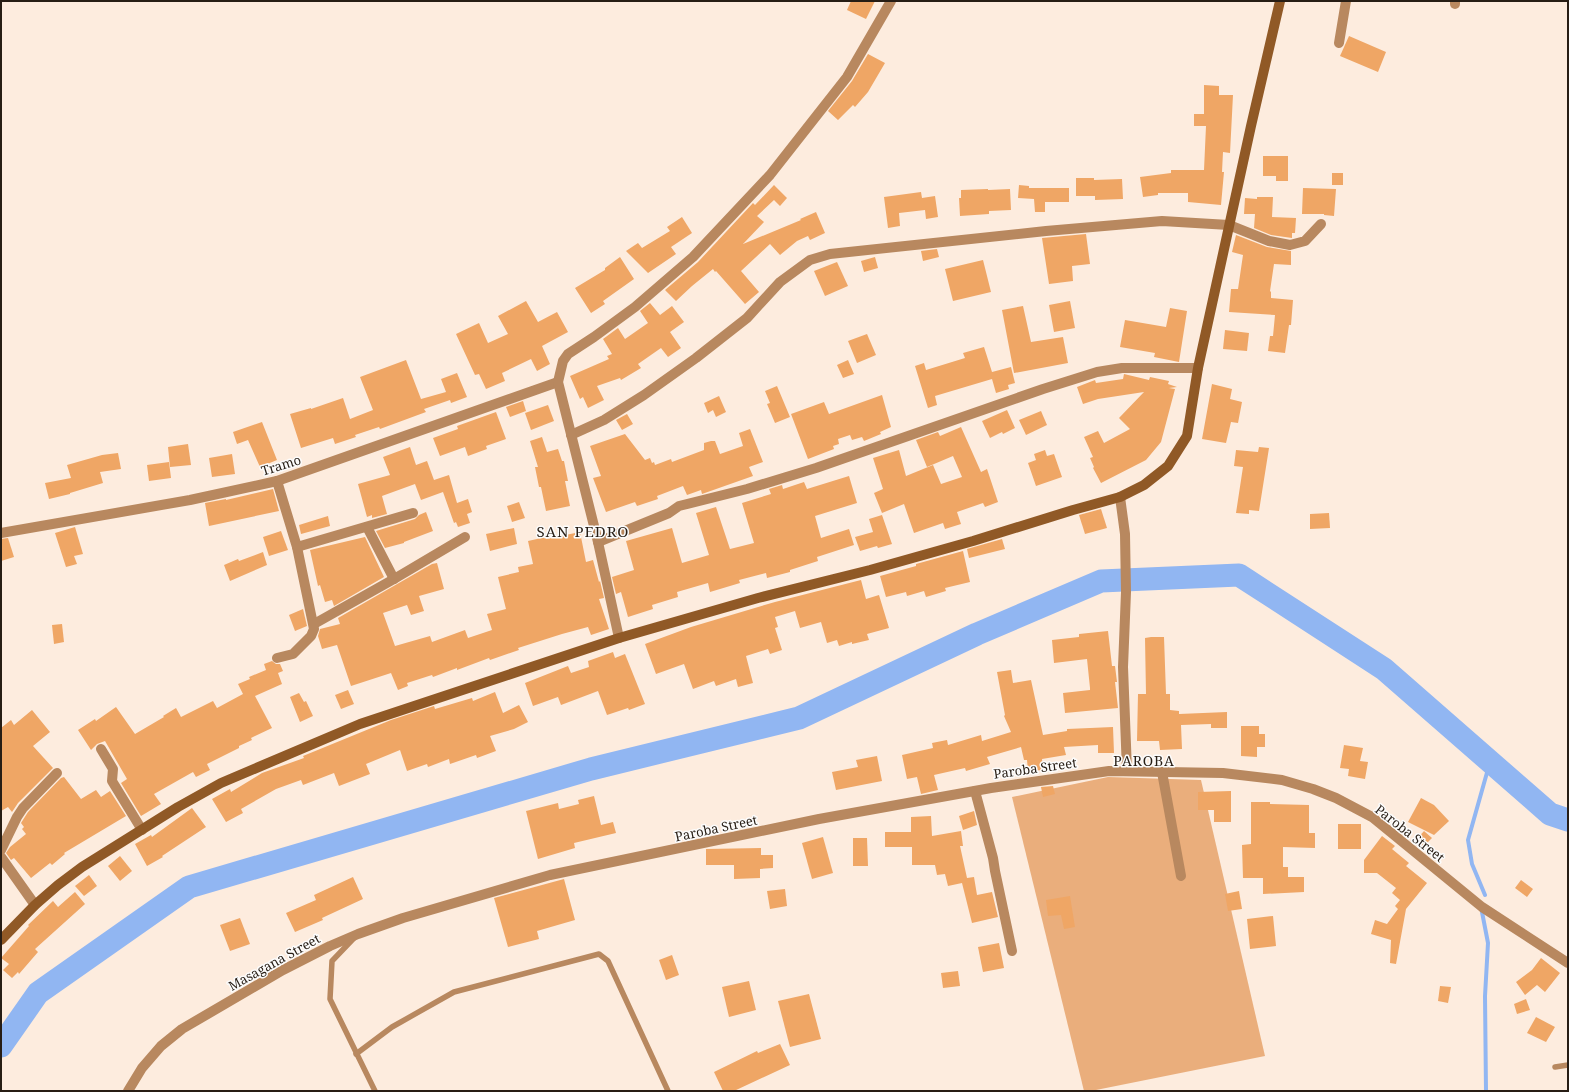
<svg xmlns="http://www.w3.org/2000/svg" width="1569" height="1092" viewBox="0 0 1569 1092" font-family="'Noto Serif',serif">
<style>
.green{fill:#eaae7c}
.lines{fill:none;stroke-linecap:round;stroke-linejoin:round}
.stream{stroke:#91b6f2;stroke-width:4}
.river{stroke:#91b6f2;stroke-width:23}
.building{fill:#efa665}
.service{stroke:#b8885f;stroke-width:5.5}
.minor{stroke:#b8885f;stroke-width:10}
.tertiary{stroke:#b8885f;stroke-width:10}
.secondary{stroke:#905926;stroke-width:10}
.labels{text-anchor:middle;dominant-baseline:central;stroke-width:3;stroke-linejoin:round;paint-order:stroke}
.street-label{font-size:13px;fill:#271d14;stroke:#fcfcfc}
.neighbourhood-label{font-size:14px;letter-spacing:1px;fill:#271d14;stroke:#fcfcfc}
.quarter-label{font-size:15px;letter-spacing:1px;fill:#271d14;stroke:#fcfcfc}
</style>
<rect width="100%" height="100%" fill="#fdecde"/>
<!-- green -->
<path class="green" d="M1108 777 1201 780 1265 1056 1091 1091H1084L1012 797Z"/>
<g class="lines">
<!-- stream -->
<g class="stream">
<path d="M1485 895 1472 864 1468 840 1490 762"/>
<path d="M1482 912 1488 943 1485 996 1486 1091"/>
</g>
<!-- river -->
<path class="river" d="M1 1046 38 993 189 887 591 769 799 718 977 634 1101 581 1239 575 1384 669 1550 814 1568 820"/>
</g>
<!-- building -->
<g class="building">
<path d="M851 1H875L866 19 847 10Z"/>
<path d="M1349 36 1386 52 1378 72 1340 56Z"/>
<path d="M868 54 885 63 868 92 855 107 853 105 838 120 828 111 852 81Z"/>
<path d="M1204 85 1219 86V95H1233L1230 153 1223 152 1222 172H1224L1221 205 1188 202V193H1158V195L1143 197 1140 177 1171 173V170H1204L1206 126H1194V114H1204Z"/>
<path d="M1263 156H1288V181H1276V176H1263Z"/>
<rect x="1332" y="173" width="11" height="12"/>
<path d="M1076 178H1094V180L1122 179 1123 199 1095 200V196H1076Z"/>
<path d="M774 185 787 198 780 206 774 200 757 216 764 222 743 244 801 220 800 219 816 212 825 233 810 240 808 236 797 241 780 255 770 244 741 271 759 292 745 304 716 271 715 272 713 269 692 286 676 301 665 290 698 262 753 203 755 205Z"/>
<path d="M1019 185 1029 186V188H1069V202H1045V212H1035L1034 199 1018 198Z"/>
<path d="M1303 188 1336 189 1334 216 1324 215V214H1302Z"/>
<path d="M988 189V190L1010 189 1011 210 989 211V214L960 216 959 198H961V190Z"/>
<path d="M921 192 922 198 935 196 938 217 926 219 925 210 899 213 900 226 888 228 884 197Z"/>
<path d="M1257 197H1273L1272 217 1296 218 1295 233H1292V238L1271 235 1254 228 1255 214H1244L1245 198 1257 199Z"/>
<path d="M682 217 692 233 671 247 676 254 648 273 626 251 638 243 642 248 670 231 667 227Z"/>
<path d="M1086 234 1090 264 1072 266 1073 281 1049 284 1042 238Z"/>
<path d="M1236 235 1267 247 1291 251V265L1274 264 1270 291 1271 292V298L1293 300 1291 325H1289L1285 353 1268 351 1270 336H1273L1275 315 1229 312 1231 289H1238L1243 255 1232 252Z"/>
<path d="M937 249 939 257 923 261 921 251Z"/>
<path d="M620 257 634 279 603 301 605 304 591 313 575 288 605 270V268Z"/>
<path d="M875 257 878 268 864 272 861 261Z"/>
<path d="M983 260 991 292 953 301 945 269Z"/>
<path d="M837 262 848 286 825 296 814 271Z"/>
<path d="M526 301 538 322 557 312 568 332 542 346 550 364 537 371 531 359 502 373 505 381 486 389 479 374 475 375 456 334 479 323 488 343 508 334 498 316Z"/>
<path d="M1070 301 1075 328 1054 332 1049 305Z"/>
<path d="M650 303 660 315 672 306 684 322 670 332 681 348 668 357 661 348 638 364 641 368 621 380 620 378 597 386 604 400 588 408 583 397 580 399 570 376 609 359 607 356 612 354 603 339 618 328 625 339 648 323 640 311Z"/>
<path d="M1023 306 1031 342 1063 337 1068 363 1014 373 1002 310Z"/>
<path d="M1170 308 1187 311 1179 362 1154 357 1155 353 1120 347 1125 320 1166 327Z"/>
<path d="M1225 330 1249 333 1247 351 1223 349Z"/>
<path d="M867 334 876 355 857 363 848 341Z"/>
<path d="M984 347 992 372 1011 367 1015 383 1008 385 1009 389 996 393 992 379 935 396 937 405 928 408 915 366 924 363 926 370 965 358 963 353Z"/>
<path d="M406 360 421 399 446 392 441 379 457 373 467 397 451 403 450 400 424 409 426 412 380 429 379 427 355 435 356 437 335 444 333 438 301 448 290 414 311 408V409L343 398 350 419 373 410 360 377Z"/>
<path d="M848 360 854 374 843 378 837 365Z"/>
<path d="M1124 374 1149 380 1150 377 1169 381 1168 384 1177 387 1169 388 1175 389 1161 442 1146 460 1101 483 1093 468 1094 467 1090 458 1093 457 1084 437 1098 431 1104 443 1130 429 1119 418 1144 392 1098 399 1083 404 1077 387 1095 380 1096 383 1123 379Z"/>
<path d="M1212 384 1232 389 1230 399 1242 402 1238 423 1231 422 1226 443 1202 439Z"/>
<path d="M777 386 790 417 775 423 767 404 770 403 765 391Z"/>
<path d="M882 395 891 427 880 432 881 434 864 441 862 437 852 440 850 435 838 439 839 444 833 446 834 449 808 459 791 414 824 402 829 414Z"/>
<path d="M719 396 726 412 716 417 713 410 708 413 704 403Z"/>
<path d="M523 401 526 411 510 417 506 407Z"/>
<path d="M548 405 554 421 531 430 525 413Z"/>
<path d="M1007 410 1015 428 1003 434 1002 432 990 438 982 421Z"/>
<path d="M1041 411 1047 425 1026 435 1019 420Z"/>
<path d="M496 412 506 439 486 446 487 449 468 456 465 447 440 456 433 438 458 429 457 426Z"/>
<path d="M627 414 633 424 622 430 616 420Z"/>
<path d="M262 422 277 460 260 467 248 440 237 444 233 432Z"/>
<path d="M961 427 981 472 987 469 998 502 985 507 983 503 957 512 961 524 945 529 943 523 914 533 904 504 882 513 874 493 883 489 873 458 899 450 906 476 933 465 941 484 962 477 953 456 927 467 916 440 938 432 940 436Z"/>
<path d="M750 429 763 462 749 467 753 476 702 494 701 490 687 495 683 486 657 496 658 499 637 506 635 502 606 512 593 478 601 476 590 446 625 434 645 460 650 458 652 463 654 462 655 465 671 459 672 462 704 450V443L711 441H715L720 454 743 446 739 433Z"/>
<path d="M542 437 547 452 558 449 562 461H564L568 481H565L570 506 546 511 541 487H539L535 467H538L530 441Z"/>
<path d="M188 444 191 465 170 467 168 447Z"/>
<path d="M410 447 416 465 427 461 434 480 449 475 457 503 468 499 472 512 467 514 470 523 458 527 456 522 454 523 443 492 421 500 415 484 382 496 387 514 372 518V515L367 517 358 484 390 475 383 457Z"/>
<path d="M1259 447 1269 448 1259 511 1249 510V514L1236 513 1243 467 1234 466 1236 450 1258 452Z"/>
<path d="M1045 450 1047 456 1054 454 1062 477 1036 486 1028 463 1036 460 1034 454Z"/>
<path d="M118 453 121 469 100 472 103 483 70 493V494L49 499 45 483 71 478 67 465 102 455Z"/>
<path d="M232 454 235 474 212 477 209 458Z"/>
<path d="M169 462 171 478 149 481 147 465Z"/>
<path d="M849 476 857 503 815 516 821 538 849 529 854 545 817 557 818 561 790 570V572L767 578 766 573 739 580 740 583 710 592 708 583 677 592 678 597 652 605 653 609 628 617 621 592 616 594 612 577 634 570 626 541 672 528 682 563 709 555 696 513 716 507 730 549 754 543 742 503 771 494 769 489 782 485 783 489 804 482 807 489Z"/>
<path d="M273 489 279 511 209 526 205 503 226 499V500Z"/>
<path d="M519 502 525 518 512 522 507 506Z"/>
<path d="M1101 509 1107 528 1085 534 1079 515Z"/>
<path d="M426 512 433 531 404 542V543L385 548 376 531 415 519 419 515Z"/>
<path d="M1329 513 1330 528 1310 529V514Z"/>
<path d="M882 515 892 544 878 548 877 546 860 551 855 537 873 532 869 519Z"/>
<path d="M328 516 330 526 301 534 299 525Z"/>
<path d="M75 527 83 554 74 556 77 564 66 567 55 533Z"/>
<path d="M514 528 517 544 490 551 486 534Z"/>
<path d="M281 531 288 550 269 556 263 537Z"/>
<path d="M580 532 586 562 593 560 599 582 600 581 604 598 599 599 609 629 591 635 588 627 562 634 518 648 519 650 490 660 489 658 457 670V668L433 677 432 675 407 683 408 686 398 690 391 673 351 686 337 645 322 649 318 636 320 629 340 624 338 618 432 564 437 563 444 589 419 596 424 611 411 615 407 605 383 613 395 646 430 636 432 642 465 630 468 638 492 630 487 614 506 609 498 577 519 572 518 567 533 564 528 541 546 537V539Z"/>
<path d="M365 537 384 577 334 606 332 600 325 602 320 585 318 586 310 550Z"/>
<path d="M8 538 14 557 1 561V539Z"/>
<path d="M1002 539 1005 549 969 558 967 549Z"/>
<path d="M963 551 970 582 945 588 946 591 926 597 924 591 907 596 906 592 886 597 880 576 916 566V564Z"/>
<path d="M263 552 267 565 230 581 224 565 238 559 239 561Z"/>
<path d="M861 580 866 599 879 595 889 628 867 634 869 640 852 644V642L839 646 837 640 827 643 821 622 800 628 795 611 775 617 778 627 775 628 782 650 770 654 768 649 746 656 753 683 738 687 736 679 716 686 714 681 693 689 684 664 656 674 645 644 691 627 775 602Z"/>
<path d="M303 609 307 626 295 631 289 615Z"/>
<path d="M62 624 64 642 54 644 52 625Z"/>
<path d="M1108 631 1112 666H1115L1117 682H1115L1118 708 1065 713 1063 693 1090 690V688L1087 659 1054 663 1052 640 1079 637V634Z"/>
<path d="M1151 637H1164L1166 694H1170V710L1179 711V714L1227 712V728H1211V724L1181 725 1182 749 1160 750 1159 741H1137L1138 694H1146L1145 638Z"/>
<path d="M613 652 615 658 625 654 645 704 629 710 628 708 607 715 598 691 561 705 558 697 533 706 525 683 568 666 571 673 589 667 588 661Z"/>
<path d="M272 661 276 664H280L283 671 278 673 282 684 255 696 272 728 251 738 252 740 239 746V748L207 764 210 770 196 777 193 772 154 794 161 804 141 816 121 783 127 779 105 741 97 744 91 750 78 730 95 719 96 721 116 707 135 734 164 717 163 716 176 708 181 717 213 701 217 708 243 694 238 684 250 679 249 677 266 670 264 664Z"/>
<path d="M1011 670 1013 683 1031 680 1043 735 1067 731V729L1113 727 1114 753H1098V745L1064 747 1066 755 1042 759 1043 770 1028 771 1027 760H1024L1021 747 987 757 990 764 966 771 965 768 934 775 938 790 921 794 917 777 907 779 902 755 933 748 932 743 947 740 948 745 981 735 982 741 1011 732 1004 716 1005 715 997 672Z"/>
<path d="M348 690 354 704 341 709 335 695Z"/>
<path d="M495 692 503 713 519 705 528 722 514 729 490 736 496 751 477 758 476 755 450 764 449 759 428 767 427 764 407 771 400 750 366 764 370 774 339 786 334 773 303 785 301 780 276 789 241 809 243 813 226 822 212 799 230 789 231 792 262 773 304 758 303 756 391 720 434 706 435 709 472 698 473 701Z"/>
<path d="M299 693 304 702 306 701 313 716 300 722 290 697Z"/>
<path d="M32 710 50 732 33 746 53 768 18 803 12 812 8 807 1 811V728L11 720 14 725Z"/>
<path d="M1241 726H1259V734H1265V747H1257V757L1241 756Z"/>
<path d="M1344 745 1363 748 1360 761 1368 762 1365 779 1348 776 1349 769 1340 768Z"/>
<path d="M877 756 882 781 836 790 832 772 858 767 856 760Z"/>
<path d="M64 777 81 799 96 790 101 797 110 791 126 816 64 853 65 854 52 865 50 863 31 878 14 858 11 860 6 853 10 847 26 834 22 829 24 827 21 823 28 812 61 778Z"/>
<path d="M1053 786 1055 794 1043 797 1041 787Z"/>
<path d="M1231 791V822H1214V810H1198V792Z"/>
<path d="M594 796 601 825 613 822 616 833 574 843 575 848 538 859 526 811 558 803 559 809 579 804 578 800Z"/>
<path d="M1421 798 1434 805 1449 821 1434 835 1408 822Z"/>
<path d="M1251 802H1270V804L1309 805V833H1315V848L1283 847V867H1288V877H1304V892L1263 894V878H1243L1242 845 1251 844Z"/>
<path d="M192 808 206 827 162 856 163 857 147 866 135 844 151 835 152 837Z"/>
<path d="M974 811 977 825 963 830 959 816Z"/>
<path d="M931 816 932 836 961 831 963 846H960L967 878 974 877 977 895 992 892 998 917 972 923 962 883 948 886 945 874 937 875 935 865H912V847H885V832H911V817Z"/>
<rect x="1338" y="824" width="23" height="25"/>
<path d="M1424 831 1432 838 1423 847 1416 840Z"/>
<path d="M1382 836 1395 846 1392 849 1409 863 1406 866 1427 883 1406 909 1396 964 1390 963 1391 940 1371 934 1375 920 1387 924 1398 909 1395 906 1400 900 1392 893 1396 888 1377 873H1364V860Z"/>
<path d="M823 837 833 873 812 879 802 843Z"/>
<path d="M853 838H867L868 866H853Z"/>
<path d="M761 848V855H773V868L760 869V878L734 879V865H706V849Z"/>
<path d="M120 856 132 871 120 881 108 866Z"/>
<path d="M89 875 97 886 84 896 75 886Z"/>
<path d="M353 877 363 899 322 918 323 920 295 932 286 913 316 900 314 895Z"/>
<path d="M564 879 575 920 537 931 539 939 508 947 494 898Z"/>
<path d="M1521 880 1533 889 1527 897 1515 888Z"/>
<path d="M785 889 787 906 770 909 767 891Z"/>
<path d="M1239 891 1242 909 1228 911 1225 894Z"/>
<path d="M75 892 85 904 35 949 38 952 19 974 18 972 12 978 3 970 9 964 1 958 29 926 28 925 53 901 58 907Z"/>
<path d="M1070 896 1075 927 1064 929 1061 915 1048 916 1046 900Z"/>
<path d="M1273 916 1276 946 1250 949 1247 919Z"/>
<path d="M240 918 250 944 230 951 220 925Z"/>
<path d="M999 943 1004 968 983 972 978 947Z"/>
<path d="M672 955 679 975 666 980 659 960Z"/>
<path d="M1541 958 1560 973 1545 992 1537 985 1525 995 1516 982 1532 970Z"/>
<path d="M958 971 960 986 943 988 941 973Z"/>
<path d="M749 981 756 1010 729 1017 722 987Z"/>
<path d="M1440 986 1451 987 1448 1003 1438 1001Z"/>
<path d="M809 994 821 1039 790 1047 778 1001Z"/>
<path d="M1526 999 1530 1010 1517 1014 1514 1004Z"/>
<path d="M1536 1017 1555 1027 1546 1042 1527 1033Z"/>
<path d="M780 1044 790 1065 734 1091H723L714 1072 757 1051 758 1053Z"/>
</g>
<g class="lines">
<!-- service -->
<g class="service">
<path d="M354 938 332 961 330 999 375 1091"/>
<path d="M356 1054 392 1027 454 992 599 954 608 961 668 1091"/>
<path d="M1555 1067 1568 1065"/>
</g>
<!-- minor -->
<g class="minor">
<path d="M1455 4V1"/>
<path d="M1339 43 1346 1"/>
<path d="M571 435 604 420 644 395 696 358 747 318 780 282 810 260 830 254 1046 231 1162 221 1229 225 1269 241 1290 245 1305 241 1321 224"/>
<path d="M1120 497 1125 534 1126 592 1123 667 1127 771"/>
<path d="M367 527 394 579"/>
<path d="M1 533 190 500 277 481 558 382"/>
<path d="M598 542 669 513 679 506 747 489 816 468 1043 389 1097 372 1122 368H1198"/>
<path d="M297 547 413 513"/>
<path d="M314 624 394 579 465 537"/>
<path d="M619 638 598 542 558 382 563 361 568 354 594 337 635 307 693 257 770 175 847 77 891 1"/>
<path d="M277 658 293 654 311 636 314 629 297 547 277 481"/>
<path d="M101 749 113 769 112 781 142 830"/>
<path d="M1162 772 1181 876"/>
<path d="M975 791 993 858 995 871 1012 951"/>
<path d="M1 850 17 817 23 808 57 773"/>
<path d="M1 857 35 905"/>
</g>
<!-- tertiary -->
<path class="tertiary" d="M128 1091 142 1068 161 1046 182 1029 283 970 330 946 358 934 403 918 550 875 819 819 991 788 1109 771 1223 773 1282 780 1313 789 1336 798 1372 817 1482 907 1568 963"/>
<!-- secondary -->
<path class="secondary" d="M1 940 35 905 58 885 82 867 178 807 221 783 360 724 619 638 758 598 870 570 973 541 1073 510 1120 497 1144 485 1168 466 1187 436 1198 368 1251 126 1280 1"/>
</g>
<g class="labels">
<!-- street labels -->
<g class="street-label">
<text transform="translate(281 465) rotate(-17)">Tramo</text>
<text transform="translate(1035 768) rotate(-8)">Paroba Street</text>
<text transform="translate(716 828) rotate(-12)">Paroba Street</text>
<text transform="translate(1410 833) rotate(38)">Paroba Street</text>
<text transform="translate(274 962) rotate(-29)">Masagana Street</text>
</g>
<!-- neighbourhood labels -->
<g class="neighbourhood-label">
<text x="1144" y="760">PAROBA</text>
</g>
<!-- quarter labels -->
<g class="quarter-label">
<text x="583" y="531">SAN PEDRO</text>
</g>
</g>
<!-- border -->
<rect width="1569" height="1092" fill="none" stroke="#271d14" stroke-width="4"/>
</svg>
